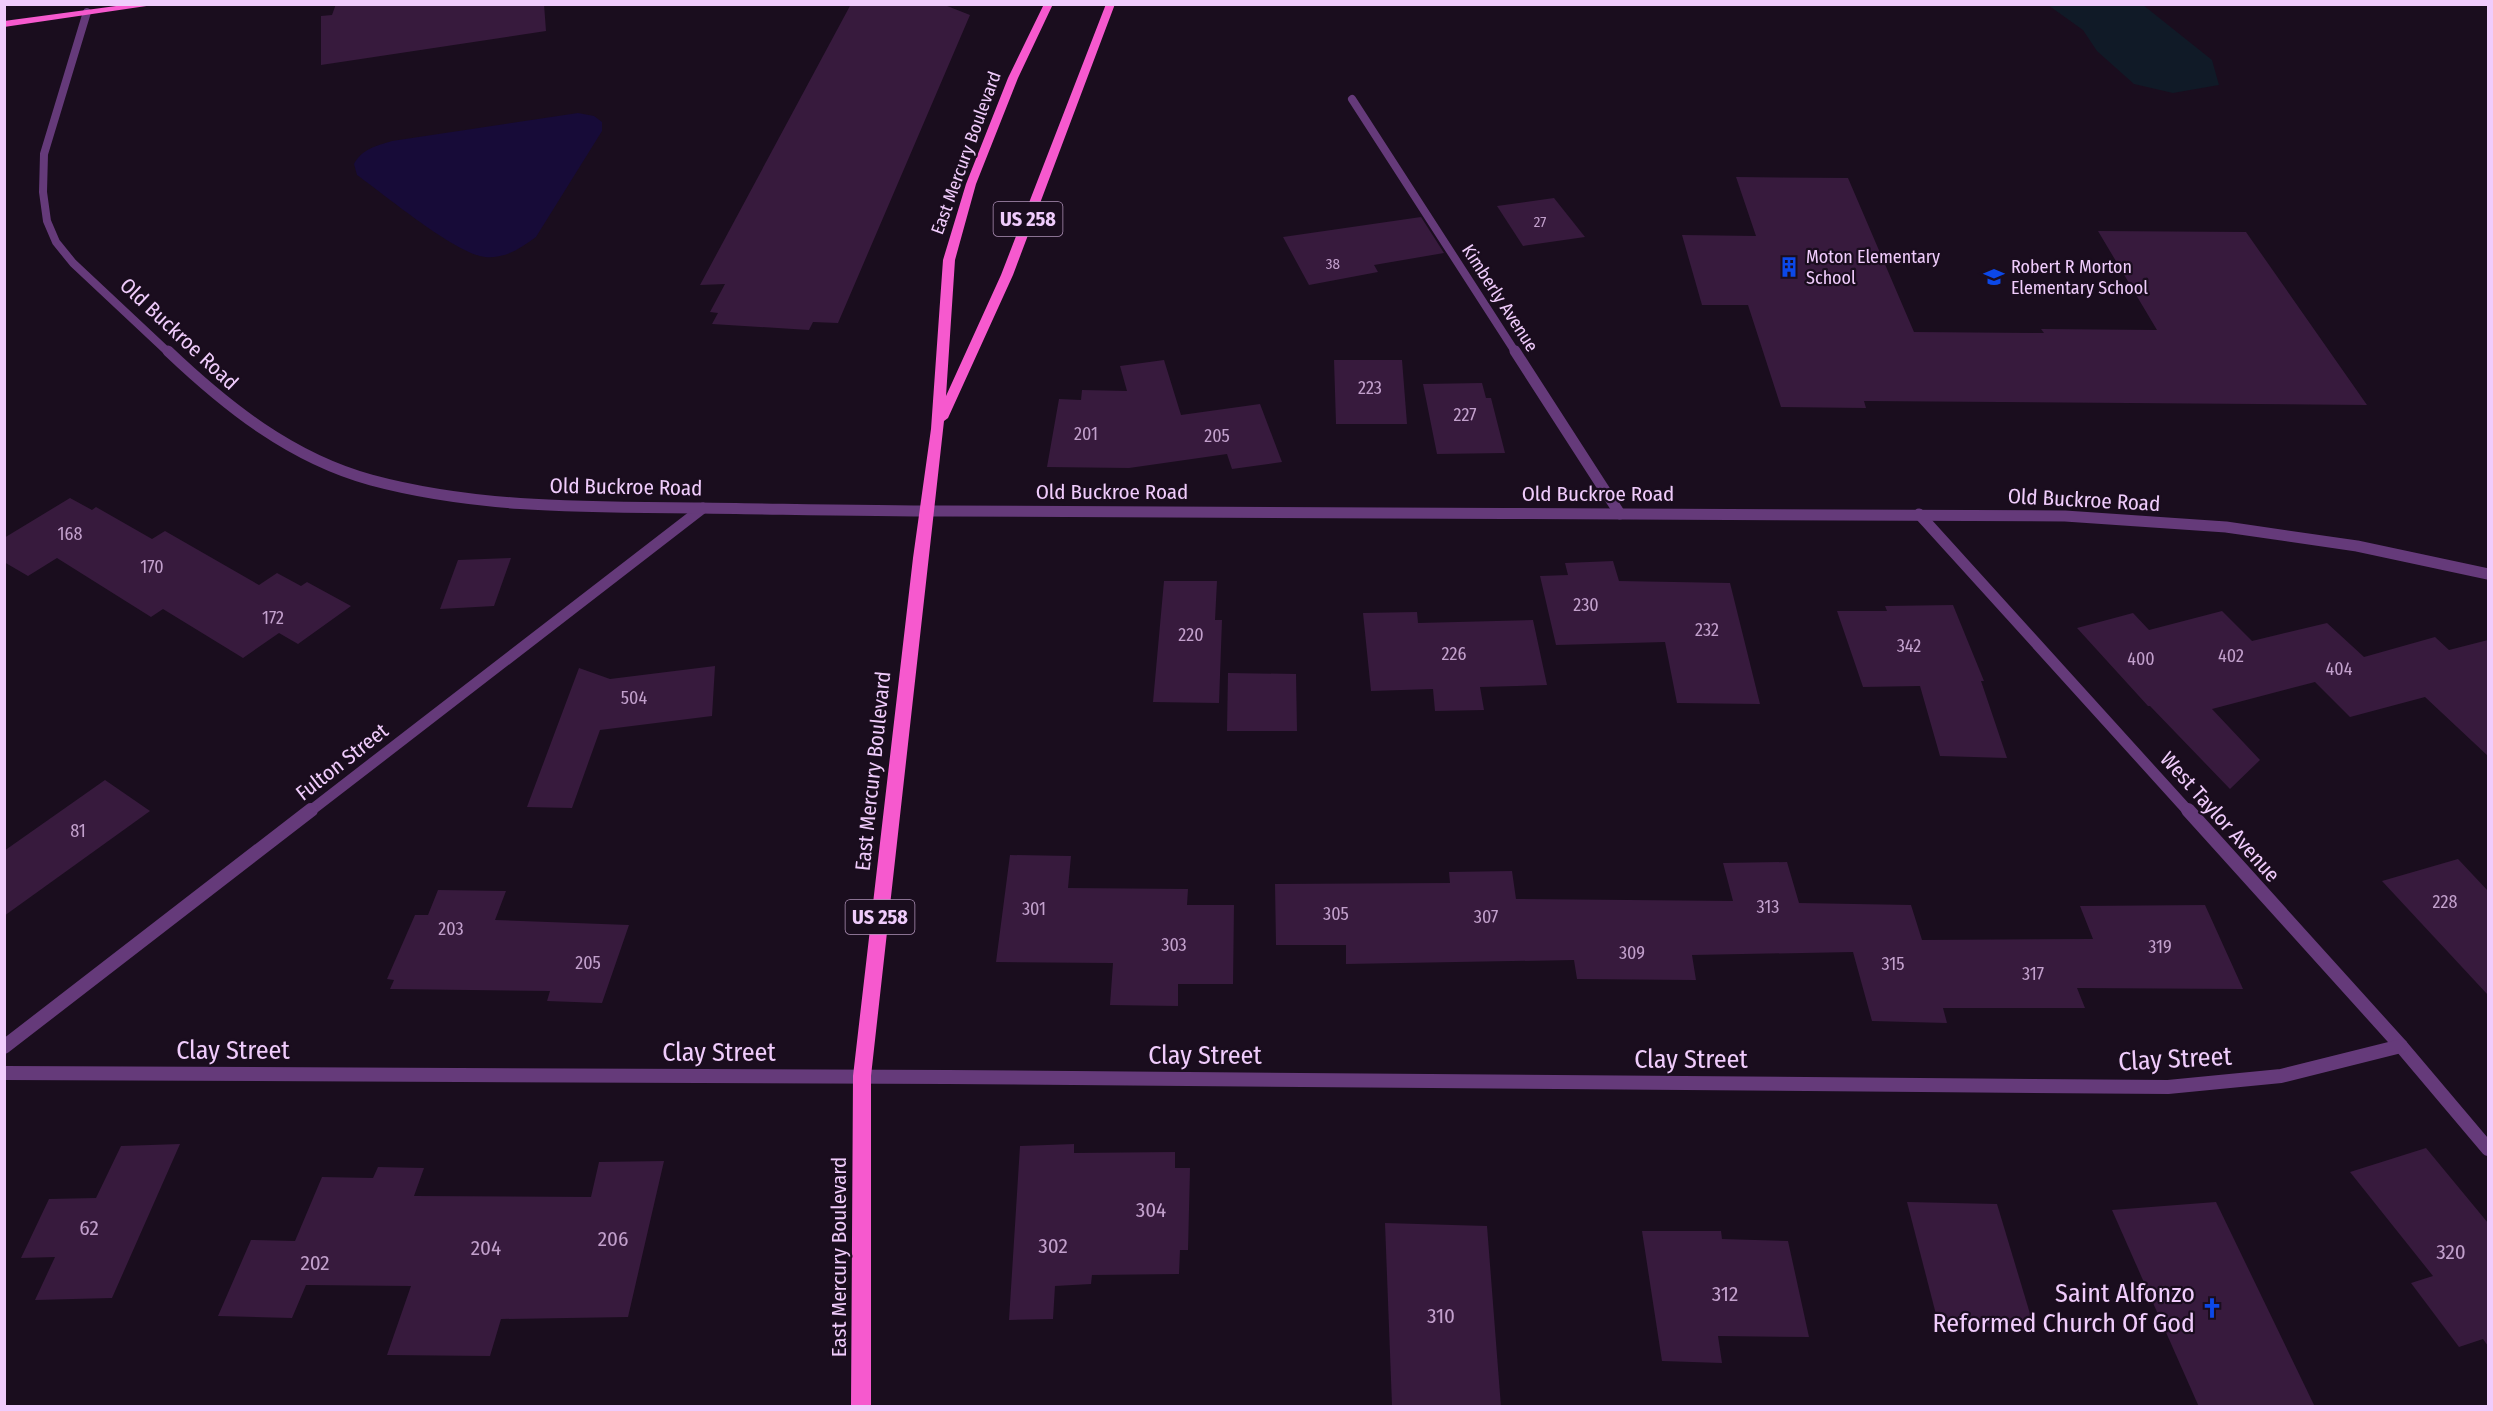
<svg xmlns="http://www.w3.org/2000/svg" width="2493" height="1411" viewBox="0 0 2493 1411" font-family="'Fira Sans Condensed',sans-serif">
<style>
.green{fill:#101a27}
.water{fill:#170b38}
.building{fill:#371a3d}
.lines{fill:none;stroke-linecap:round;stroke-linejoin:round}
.minor-far2{stroke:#653a7a;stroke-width:8}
.minor-far1{stroke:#653a7a;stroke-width:11}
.minor{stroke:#653a7a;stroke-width:14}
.tertiary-far1{stroke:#653a7a;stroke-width:8}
.tertiary{stroke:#653a7a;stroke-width:11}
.primary{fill:#f659ce;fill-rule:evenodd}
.labels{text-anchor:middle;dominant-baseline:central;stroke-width:4.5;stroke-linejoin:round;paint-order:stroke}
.far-number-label{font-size:15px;fill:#c2a0cc}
.far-street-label{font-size:18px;fill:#f0ccfc;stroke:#1a0d1e}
.far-poi-label{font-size:18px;fill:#f0ccfc;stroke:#1a0d1e;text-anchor:start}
.number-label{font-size:18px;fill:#c2a0cc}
.shield{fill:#1a0d1e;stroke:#b093b9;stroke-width:1.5}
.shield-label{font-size:20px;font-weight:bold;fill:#f0ccfc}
.street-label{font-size:21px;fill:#f0ccfc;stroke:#1a0d1e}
.near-number-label{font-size:21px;fill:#c2a0cc}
.near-street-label{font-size:26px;fill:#f0ccfc;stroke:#1a0d1e}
.near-poi-label{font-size:26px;fill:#f0ccfc;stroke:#1a0d1e;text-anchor:end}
</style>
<rect width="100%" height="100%" fill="#1a0d1e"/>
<!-- green -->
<path class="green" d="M2048 5H2143L2212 60 2219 85 2173 93 2134 84 2097 51 2083 30Z"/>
<!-- water -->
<path class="water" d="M578 113 594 116 602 122V131L536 237C521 248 505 259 485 257 456 254 385 195 357 175L354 164C362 149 376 146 392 141Z"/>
<!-- building -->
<g class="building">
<path d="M336 4H544L546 31 321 65V16L332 15Z"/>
<path d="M851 4H942L970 15 838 323 813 322 809 330 712 324 718 313 710 312 725 284 700 285Z"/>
<path d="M1736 177 1848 178 1914 332 2044 333 2041 329 2157 330 2098 231 2246 232 2367 405 1864 401 1866 408 1781 407 1748 305H1702L1682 235 1756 236Z"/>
<path d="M1554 198 1585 237 1523 246 1497 206Z"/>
<path d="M1421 217 1444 253 1374 265 1378 272 1309 285 1283 237Z"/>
<path d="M1164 360 1181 415 1260 404 1282 462 1232 469 1227 454 1129 468 1047 467 1059 399 1081 400 1082 390 1127 391 1120 366Z"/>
<path d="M1334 360H1402L1407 424H1336Z"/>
<path d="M1482 383 1486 398H1491L1505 453 1437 454 1423 384Z"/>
<path d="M70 498 92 510 96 507 152 539 165 531 259 585 277 573 301 586 307 582 351 606 298 644 279 633 243 658 163 609 151 617 57 558 28 576 4 562V538Z"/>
<path d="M511 558 494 606 440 609 458 560Z"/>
<path d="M1613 561 1619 581 1730 583 1760 704 1677 703 1665 642 1556 645 1540 576 1568 575 1565 563Z"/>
<path d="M1164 581H1217L1215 620H1222L1219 703 1153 702Z"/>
<path d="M1953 605 1984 681H1981L2007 758 1940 756 1920 686 1863 687 1837 611H1887L1885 606Z"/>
<path d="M2222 611 2252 641 2327 623 2364 657 2435 637 2449 650 2488 640V756L2425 697 2350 717 2315 682 2212 709 2260 760 2230 789 2150 706H2148L2077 628 2133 613 2149 630Z"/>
<path d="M1417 612 1418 623 1533 620 1547 685 1480 687 1484 710 1435 711 1433 689 1371 691 1363 613Z"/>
<path d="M715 666 712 716 600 730 572 808 527 807 579 668 610 679Z"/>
<path d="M1228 673 1296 674 1297 731H1227Z"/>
<path d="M105 780 150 811 4 916V851Z"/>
<path d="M1010 855 1071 856 1068 888 1188 889 1187 905H1234L1233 984H1178V1006L1110 1005 1113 963 996 962Z"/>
<path d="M2458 859 2488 891V995L2382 881Z"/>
<path d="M1787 862 1799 903 1911 905 1922 940 2093 939 2080 906 2205 905 2243 989 2077 988 2085 1008H1943L1947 1023 1872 1021 1853 952 1692 955 1696 980 1577 979 1574 960 1346 964V945H1276L1275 884 1450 883 1449 872 1512 871 1516 899 1733 901 1723 863Z"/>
<path d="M438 890 506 891 495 920 629 925 602 1003 547 1001 550 991 390 989 394 980 387 979 415 915H428Z"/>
<path d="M180 1144 112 1298 35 1300 55 1257 21 1258 49 1199 96 1198 121 1146Z"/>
<path d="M1074 1144V1153L1175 1152V1168H1190L1188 1250H1180L1179 1274 1092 1275 1091 1284 1055 1286 1053 1319 1009 1320 1020 1146Z"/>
<path d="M2426 1148 2488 1223V1346L2483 1339 2459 1347 2411 1283 2433 1276 2350 1172Z"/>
<path d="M664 1161 628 1317 501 1319 490 1356 387 1355 411 1286 306 1285 292 1318 218 1316 251 1240 295 1241 322 1177 373 1178 378 1167 424 1168 414 1196 591 1197 599 1162Z"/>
<path d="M1907 1202 1997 1204 2034 1327 1939 1326Z"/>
<path d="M2216 1202 2315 1407H2199L2112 1210Z"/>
<path d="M1385 1223 1487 1226 1501 1407 1392 1405Z"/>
<path d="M1642 1231H1721L1722 1239 1788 1241 1809 1337 1718 1336 1722 1363 1662 1361Z"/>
</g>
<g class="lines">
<!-- minor-far2 -->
<path class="minor-far2" d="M1352 99 1516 353"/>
<!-- minor-far1 -->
<g class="minor-far1">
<path d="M1515 351 1620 514"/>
<path d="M1919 514 2189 812"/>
<path d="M309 812 703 508"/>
</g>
<!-- minor -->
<g class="minor">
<path d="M2188 810 2401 1046 2488 1149"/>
<path d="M4 1047 311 810"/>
<path d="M4 1073 947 1077 2168 1087 2281 1076 2401 1046"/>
</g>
<!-- tertiary-far1 -->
<path class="tertiary-far1" d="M87 12 44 154 43 192 47 221 56 242 73 263 169 353"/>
<!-- tertiary -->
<path class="tertiary" d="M168 351C227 407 291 458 371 480 479 509 590 507 700 508 782 509 863 511 944 511 1318 515 1691 512 2065 516L2226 527 2357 546 2488 574"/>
<!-- primary -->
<g class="primary">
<path d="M131 4H160L4 27V21Z"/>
<path d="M1044 4H1053L1018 78 976 184 955 260 946 396 1001 275 1106 4H1115L1013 275 948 418 944 421 871 1076V1406H851L853 1076 913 558 931 429 943 260 966 184 1008 78Z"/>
</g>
</g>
<!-- icons -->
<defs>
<g id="building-bare" transform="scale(1.62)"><path d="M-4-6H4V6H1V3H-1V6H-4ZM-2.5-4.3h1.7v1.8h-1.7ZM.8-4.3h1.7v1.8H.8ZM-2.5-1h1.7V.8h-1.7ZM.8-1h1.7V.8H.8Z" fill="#0c48e8" stroke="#1a0d1e" stroke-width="2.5" paint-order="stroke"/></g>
<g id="school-bare" transform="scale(1.62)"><path d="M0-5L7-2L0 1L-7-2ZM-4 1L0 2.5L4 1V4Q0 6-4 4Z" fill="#0c48e8" stroke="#1a0d1e" stroke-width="2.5" paint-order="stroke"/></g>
<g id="church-bare" transform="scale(1.62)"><path d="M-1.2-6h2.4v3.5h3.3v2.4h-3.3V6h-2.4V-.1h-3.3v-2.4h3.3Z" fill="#0c48e8" stroke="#1a0d1e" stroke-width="2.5" paint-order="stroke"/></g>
</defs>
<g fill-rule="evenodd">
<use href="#building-bare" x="1789" y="267"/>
<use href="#school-bare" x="1994" y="277"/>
<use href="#church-bare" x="2212" y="1308"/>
</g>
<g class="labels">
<!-- far-number labels -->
<g class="far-number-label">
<text x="1540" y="222">27</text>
<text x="1333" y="264">38</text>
</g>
<!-- far-street labels -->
<g class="far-street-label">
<text transform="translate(966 153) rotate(-70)">East Mercury Boulevard</text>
<text transform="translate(1500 298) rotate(57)">Kimberly Avenue</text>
</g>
<!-- far-poi labels -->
<g class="far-poi-label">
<text x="1806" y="257">Moton Elementary<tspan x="1806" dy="21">School</tspan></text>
<text x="2011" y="267">Robert R Morton<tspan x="2011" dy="21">Elementary School</tspan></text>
</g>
<!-- number labels -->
<g class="number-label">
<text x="1370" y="388">223</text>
<text x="1465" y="415">227</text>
<text x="1086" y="434">201</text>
<text x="1217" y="436">205</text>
<text x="70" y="534">168</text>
<text x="152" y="567">170</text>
<text x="1586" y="605">230</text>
<text x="273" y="618">172</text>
<text x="1707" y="630">232</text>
<text x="1191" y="635">220</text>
<text x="1909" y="646">342</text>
<text x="1454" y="654">226</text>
<text x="2231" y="656">402</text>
<text x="2141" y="659">400</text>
<text x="2339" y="669">404</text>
<text x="634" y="698">504</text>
<text x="78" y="831">81</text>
<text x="2445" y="902">228</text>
<text x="1768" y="907">313</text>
<text x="1034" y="909">301</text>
<text x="1336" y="914">305</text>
<text x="1486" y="917">307</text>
<text x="451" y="929">203</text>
<text x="1174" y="945">303</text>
<text x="2160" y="947">319</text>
<text x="1632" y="953">309</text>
<text x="588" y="963">205</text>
<text x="1893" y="964">315</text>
<text x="2033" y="974">317</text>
</g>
<!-- shield labels -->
<g class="shield">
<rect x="993.5" y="202" width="69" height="34" rx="4.5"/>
<rect x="845.5" y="900" width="69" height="34" rx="4.5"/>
</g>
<g class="shield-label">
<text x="1028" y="219">US 258</text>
<text x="880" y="917">US 258</text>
</g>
<!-- street labels -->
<g class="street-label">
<text transform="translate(179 334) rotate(43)">Old Buckroe Road</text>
<text transform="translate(626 487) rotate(1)">Old Buckroe Road</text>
<text x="1112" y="492">Old Buckroe Road</text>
<text x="1598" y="494">Old Buckroe Road</text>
<text transform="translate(2084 500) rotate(3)">Old Buckroe Road</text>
<text transform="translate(342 762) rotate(-38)">Fulton Street</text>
<text transform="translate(873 771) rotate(-84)">East Mercury Boulevard</text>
<text transform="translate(2220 817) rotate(48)">West Taylor Avenue</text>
<text transform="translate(839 1257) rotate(-90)">East Mercury Boulevard</text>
</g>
<!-- near-number labels -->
<g class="near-number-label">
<text x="1151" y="1210">304</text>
<text x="89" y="1228">62</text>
<text x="613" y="1239">206</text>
<text x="1053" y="1246">302</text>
<text x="486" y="1248">204</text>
<text x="2451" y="1252">320</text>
<text x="315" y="1263">202</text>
<text x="1725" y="1294">312</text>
<text x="1441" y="1316">310</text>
</g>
<!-- near-street labels -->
<g class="near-street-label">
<text x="233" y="1050">Clay Street</text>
<text x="719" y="1052">Clay Street</text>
<text x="1205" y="1055">Clay Street</text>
<text x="1691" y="1059">Clay Street</text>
<text transform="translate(2175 1059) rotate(-3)">Clay Street</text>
</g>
<!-- near-poi labels -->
<g class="near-poi-label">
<text x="2195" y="1293">Saint Alfonzo<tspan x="2195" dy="30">Reformed Church Of God</tspan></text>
</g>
</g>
<!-- border -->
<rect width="2493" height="1411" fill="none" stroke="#f0ccfc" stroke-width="12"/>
</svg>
